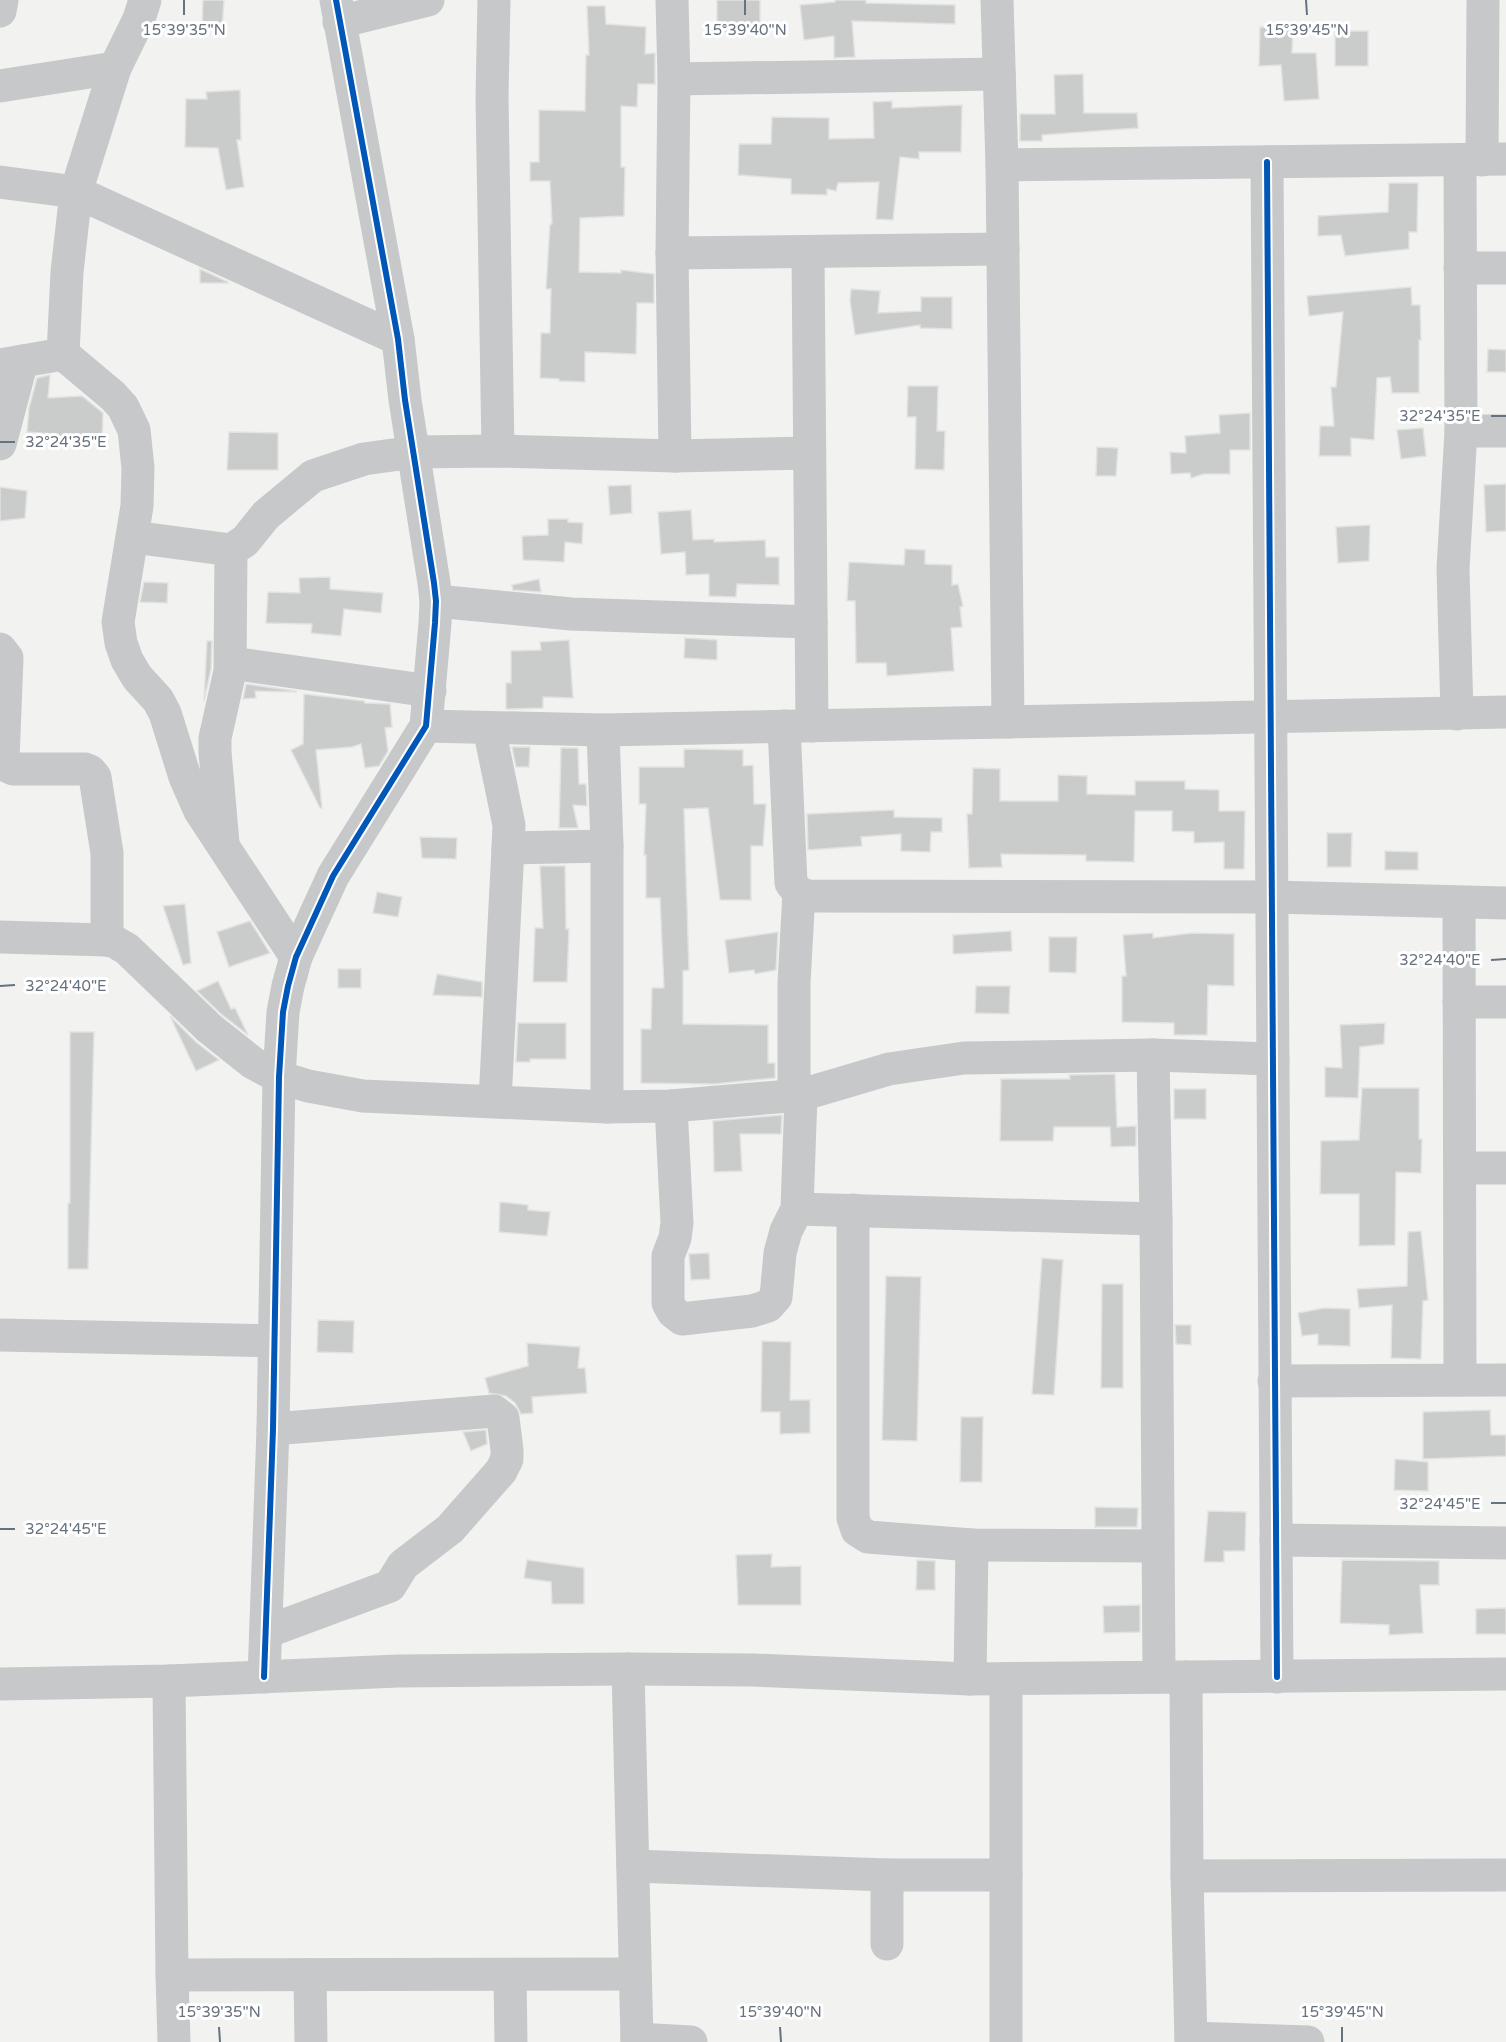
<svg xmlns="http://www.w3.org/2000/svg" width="1506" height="2042" viewBox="0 0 1506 2042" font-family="'Varela Round',sans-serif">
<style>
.building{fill:#cacbcb;stroke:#e2e2e1;stroke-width:1.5}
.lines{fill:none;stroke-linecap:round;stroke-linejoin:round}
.minor{stroke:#c7c8c9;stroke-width:33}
.cycleway-casing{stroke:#fff;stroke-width:10}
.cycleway{stroke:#0057b8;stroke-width:6}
.ticks{fill:none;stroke:#66727e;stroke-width:2}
.ticks-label{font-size:15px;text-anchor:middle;fill:#66727e;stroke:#fff;stroke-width:6;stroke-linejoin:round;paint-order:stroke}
</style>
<rect width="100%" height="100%" fill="#f2f2f1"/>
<!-- building -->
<g class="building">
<path d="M203 0H224L222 30 202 29Z"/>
<path d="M717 0H760V33L717 32Z"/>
<path d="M835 0H866V3L955 5V24L852 21 855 57 834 58V36L804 40 800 5 835 2Z"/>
<path d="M587 6H605L606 24 646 27 645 54 655 53V84H638L637 107 621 106V167H625L624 216 580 218 579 272 621 273V270L654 274V303H637L636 354 585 352V382L559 381V379L540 378 541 333H550L551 289H546L550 224H552L550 181H530V162H539V110L585 111 586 55H589Z"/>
<path d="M1260 27 1293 28 1292 53H1316L1319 99 1284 101 1281 65 1259 66Z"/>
<rect x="1335" y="31" width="33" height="35"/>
<path d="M1083 74 1084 113H1137L1138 128 1042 135V141H1020V114H1055L1054 75Z"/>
<path d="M240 90 241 140H237L244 187 226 190 218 148 185 147 186 99H207L206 92Z"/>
<path d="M892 101V108L962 105 961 152H919V159L900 157 893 220 876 219 879 182 838 183 836 191 827 189V195L791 194V179L738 175 739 144H771L772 117 829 118V139L874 138 873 102Z"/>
<path d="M1389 183H1418L1417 232H1409V249L1345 256 1341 235 1318 236V216L1388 212Z"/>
<path d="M200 269 228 282V283H200Z"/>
<path d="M1411 287 1412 305H1420L1421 340H1419V393H1392L1390 377 1377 378 1374 440 1351 438V456H1319L1320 426H1334L1331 387H1336L1343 312 1309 316 1307 296Z"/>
<path d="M851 289 880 291 878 313 921 311V297H952V329L920 328V325L855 335 850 301Z"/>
<path d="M1488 349 1506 350V372H1487Z"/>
<path d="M50 375 48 398 82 396 103 413 102 442 52 440V434L27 432 29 408 37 378Z"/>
<path d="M908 386H938L937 431H945L944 470 915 469 916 417H907Z"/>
<path d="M1250 413V450H1230V474H1204L1191 478 1190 473 1171 474 1170 452 1186 453 1185 436 1220 433 1219 415Z"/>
<path d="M1423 428 1426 456 1401 459 1397 430Z"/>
<path d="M229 432 278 433V470H227Z"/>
<path d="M1097 447 1118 448 1116 476H1096Z"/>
<path d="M1506 484V531L1486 532 1484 485Z"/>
<path d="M631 485 632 513 610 515 608 486Z"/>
<path d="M0 487 27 491 25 518 0 521Z"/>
<path d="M691 510 693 540 714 539V542L765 540 766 557H779V585L737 584 736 597 709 596V574L686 575 685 552 661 554 658 512Z"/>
<path d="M548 519H568V522L583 523 582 544 565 542 564 562 523 560 522 536 548 535Z"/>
<path d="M1370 525 1369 561 1338 563 1336 527Z"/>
<path d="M905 549 925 550V564L952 565V585L958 584 963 606 960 607 962 627 951 628 954 671 887 676 886 663H856L855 601H847L849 562 904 565Z"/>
<path d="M330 577V589L383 593 381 613 344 609 341 636 311 633 312 624 266 623 268 592 300 593 299 578Z"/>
<path d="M539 579 541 592 513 590 512 585Z"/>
<path d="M144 582 168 583 167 603 140 602Z"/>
<path d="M685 638 717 640V660L684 658Z"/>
<path d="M569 640 573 698 543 697V708L506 709V683H511V651L541 650 540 642Z"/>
<path d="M207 641H212L211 669 204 701Z"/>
<path d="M246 684 296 691V692L255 691 256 698 243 699Z"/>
<path d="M304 694 364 701 365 703 390 704 392 727 385 728 388 751 379 766 365 768 361 744 352 747 316 750 322 808H320L291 750 303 744Z"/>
<path d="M512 747H530L529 767H516Z"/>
<path d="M561 748H578L579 784H586L587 806 573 805 578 828H559Z"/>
<path d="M684 749 743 750V766L753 765 754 804H766L763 846H751V900H720L708 808 684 809 689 970 683 971V1024L768 1025V1063H775V1078L714 1084 641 1083V1029H651L652 988H664L660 898H646V855H644L646 804H639V767H684Z"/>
<path d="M973 768 1000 769V801H1058V775L1087 776V794L1135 795V781H1185V789L1219 790V811H1245L1244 869H1224V842L1194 843V832L1172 831V811H1135L1134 862 1086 861V855L1001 854 1002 867 969 868 967 814H972Z"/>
<path d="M894 810V817L942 818V832H931L930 852 901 851V834L861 837 862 846 808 850 807 814Z"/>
<path d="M1327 833H1352L1351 867H1327Z"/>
<path d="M420 837 457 838 456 859 422 858Z"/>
<path d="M1385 851 1418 852V870H1385Z"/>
<path d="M540 866H565L566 929H569L567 982H533L535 928H543Z"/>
<path d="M377 892 402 897 398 917 373 913Z"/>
<path d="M185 904 191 963 183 965 163 906Z"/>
<path d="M250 921 270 953 229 967 217 932Z"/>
<path d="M1011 931 1012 951 955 954 953 953V935Z"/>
<path d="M778 932 776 970 755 974 754 970 729 973 725 940Z"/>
<path d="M1153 933V938L1192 933 1234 934V986L1208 985 1207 1035H1174V1023L1122 1022V976H1126L1123 935Z"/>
<path d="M1049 937H1077L1076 973 1049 972Z"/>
<rect x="338" y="969" width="23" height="19"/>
<path d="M437 974 482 982V997L433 995Z"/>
<path d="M218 981 231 1009 235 1008 248 1035 221 1014 197 991Z"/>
<path d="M976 986H1010L1009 1014 975 1013Z"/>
<path d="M170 1016 196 1042 219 1060 196 1071Z"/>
<path d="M518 1023H566V1059H530V1062H516Z"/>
<path d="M1385 1023 1384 1044 1360 1047 1358 1098 1325 1097V1067L1342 1068 1340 1025Z"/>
<path d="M70 1032H94L88 1269H68V1203H70Z"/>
<path d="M1115 1074 1117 1127 1136 1126V1146L1111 1147 1110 1127H1054L1053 1141H1000L1001 1079H1070L1069 1075Z"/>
<path d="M1362 1088H1419V1139H1422L1421 1173 1396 1172 1395 1245 1359 1246V1194H1320L1321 1141 1359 1140Z"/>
<rect x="1174" y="1089" width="32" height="30"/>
<path d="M782 1115 781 1134H740L742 1171 714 1172 713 1121Z"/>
<path d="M500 1202 528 1205V1210L550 1212 547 1236 499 1232Z"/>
<path d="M1421 1231 1428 1300 1423 1301 1421 1359 1391 1358 1392 1305 1359 1308 1357 1289 1407 1286 1408 1232Z"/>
<path d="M709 1253 710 1279 691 1280 689 1254Z"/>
<path d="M1042 1258 1063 1260 1054 1395 1032 1394Z"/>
<path d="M886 1276 921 1277 917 1441 882 1440Z"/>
<path d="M1102 1284H1123V1388H1101Z"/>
<path d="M1324 1308 1350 1309V1346L1318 1345V1334L1302 1336 1298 1313Z"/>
<path d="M318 1320 354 1321 353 1353 317 1352Z"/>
<path d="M1175 1325H1191V1345L1176 1344Z"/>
<path d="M762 1341 791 1342 790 1400H810V1433L780 1434V1412H761Z"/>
<path d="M527 1343 580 1347 578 1368H585L587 1393 532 1397 533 1413 521 1414 515 1403 506 1396 489 1393 485 1378 528 1366Z"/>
<path d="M1490 1410 1491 1435H1506V1456L1423 1459V1412Z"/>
<path d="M961 1417H983L982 1482H960Z"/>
<path d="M486 1430 487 1444 471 1451 463 1432Z"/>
<path d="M1395 1459 1428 1462V1491L1394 1490Z"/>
<path d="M1095 1507 1138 1508 1137 1527H1095Z"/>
<path d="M1208 1511 1246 1512 1245 1551H1224V1562H1204Z"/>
<path d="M772 1554 771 1567 801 1566V1605H738L736 1555Z"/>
<path d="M527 1560 584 1568V1604H552L551 1582 524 1578Z"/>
<path d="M917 1560 935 1561V1590H916Z"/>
<path d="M1342 1560 1439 1561V1585H1420L1423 1633 1389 1635V1625L1340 1623Z"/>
<path d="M1140 1605V1632L1104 1633 1103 1606Z"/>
<path d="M1506 1608V1634H1476V1609Z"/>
</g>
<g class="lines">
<!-- minor -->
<g class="minor">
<path d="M494 0 492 97 498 451"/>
<path d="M672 0 674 79 672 253 675 456"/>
<path d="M997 0 1002 165 1008 722"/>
<path d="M0 11 2 0"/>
<path d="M339 22 428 0"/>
<path d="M674 79 999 74"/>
<path d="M0 86 115 68"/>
<path d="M1482 160 1483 0"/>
<path d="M1267 162 1277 1677"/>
<path d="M1002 165 1506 159"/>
<path d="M0 182 76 192 398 339"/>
<path d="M808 252 812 726"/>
<path d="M672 253 1003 249"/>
<path d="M1460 268H1506"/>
<path d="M63 354 113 396 123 407 134 430 138 468 137 506 118 622 121 643 127 660 137 677 158 700 165 713 185 777 200 811 296 957"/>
<path d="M0 365 63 354 67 272 76 192 115 68 139 19 145 0"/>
<path d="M1461 431H1506"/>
<path d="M0 444 22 361"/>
<path d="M133 537 231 550 245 541 266 515 313 476 364 459 414 452 498 451 675 456 809 453"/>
<path d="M436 601 571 614 811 622"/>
<path d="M0 649 7 658 3 760 7 766 13 769H85L90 771 95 777 107 853V940"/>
<path d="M231 663 430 691"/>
<path d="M1457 714 1453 569 1461 431 1460 160"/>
<path d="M426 726 603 730 1506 712"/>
<path d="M784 726 791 883 799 893 808 896 1272 897 1506 903"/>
<path d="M489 728 509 825 508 848"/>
<path d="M603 730 607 846V1107"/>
<path d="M223 843 215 752V738L230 671 231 550"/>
<path d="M1459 903 1460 1380"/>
<path d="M0 937 107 940 115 942 127 949 209 1028 253 1063 279 1077 308 1086 363 1096 607 1107 671 1106 801 1095 889 1069 964 1058 1153 1055 1273 1059"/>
<path d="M1459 1002H1506"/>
<path d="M1153 1055 1156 1219 1159 1677"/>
<path d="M794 1096V983L799 893"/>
<path d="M495 1101 508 848 607 846"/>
<path d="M671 1106 677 1223 675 1238 668 1256V1303L673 1312 682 1319 752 1311 768 1306 776 1297 780 1253 786 1231 797 1209 801 1095"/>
<path d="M1460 1168H1506"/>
<path d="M797 1209 1156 1219"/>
<path d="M853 1210V1518L857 1530 868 1537 972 1545 1157 1546"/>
<path d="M0 1335 274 1341"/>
<path d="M1274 1381 1506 1380"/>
<path d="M1276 1540 1506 1543"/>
<path d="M266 1632 390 1586 403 1565 450 1529 501 1471 507 1459V1450L503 1418 494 1411 273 1429"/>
<path d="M628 1669 637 2042"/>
<path d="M264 1677 273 1429 279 1077 283 1012 288 986 296 957 333 876 426 726 435 623 436 601 434 583 405 400 398 339 336 0"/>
<path d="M1186 1677 1187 1876 1191 2042"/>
<path d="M970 1679 972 1545"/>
<path d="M1006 1679V2042"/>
<path d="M169 1681 172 1975 635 1974"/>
<path d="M0 1684 169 1681 398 1671 628 1669 753 1670 970 1679 1506 1674"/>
<path d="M633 1866 887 1875H1006"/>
<path d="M1187 1876 1506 1875"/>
<path d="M887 1944V1875"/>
<path d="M172 1975 174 2042"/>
<path d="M310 1975 311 2042"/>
<path d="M510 1975 511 2042"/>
<path d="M1191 2038 1308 2042"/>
<path d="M637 2039 691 2042"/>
</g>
<!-- cycleway casing -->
<g class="cycleway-casing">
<g id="cycleway">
<path d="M1267 162 1277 1677"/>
<path d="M264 1677 273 1429 279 1077 283 1012 288 986 296 957 333 876 426 726 435 623 436 601 434 583 405 400 398 339 336 0"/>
</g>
</g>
<!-- cycleway -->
<use href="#cycleway" class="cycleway"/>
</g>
<!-- ticks -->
<path class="ticks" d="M184 0V15M745 0V15M1306 0 1307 15M1491 416H1506M0 442H15M1491 960 1506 959M0 986 15 985M1491 1503H1506M0 1529H15M219 2027 220 2042M780 2027 781 2042M1342 2027V2042"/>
<g class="ticks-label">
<text x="184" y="35">15°39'35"N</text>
<text x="745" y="35">15°39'40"N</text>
<text x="1307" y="35">15°39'45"N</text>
<text x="1440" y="421">32°24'35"E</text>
<text x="66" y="447">32°24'35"E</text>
<text x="1440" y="965">32°24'40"E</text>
<text x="66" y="991">32°24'40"E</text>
<text x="1440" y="1509">32°24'45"E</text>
<text x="66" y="1534">32°24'45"E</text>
<text x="219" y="2017">15°39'35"N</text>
<text x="780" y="2017">15°39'40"N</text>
<text x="1342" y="2017">15°39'45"N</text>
</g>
</svg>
